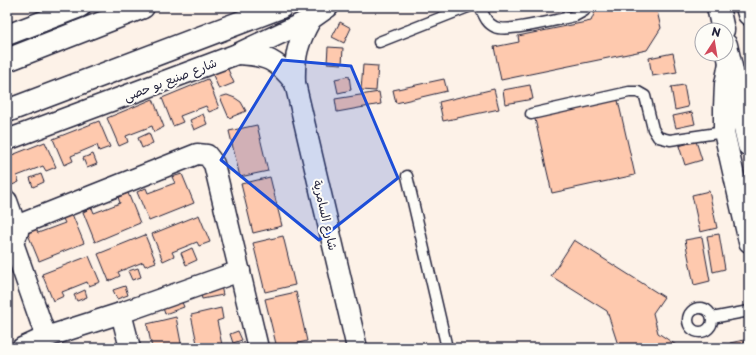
<svg xmlns="http://www.w3.org/2000/svg" width="756" height="355" viewBox="0 0 756 355" font-family="'Playpen Sans','Playpen Sans Arabic',sans-serif">
<style>
.building{fill:#fec9ae;stroke:#22223b}
.lines{fill:none;stroke-linecap:round;stroke-linejoin:round}
.service-casing{stroke:#22223b;stroke-width:13}
.minor-casing{stroke:#22223b;stroke-width:23}
.tertiary-casing{stroke:#22223b;stroke-width:25}
.secondary-casing{stroke:#22223b;stroke-width:25}
.service{stroke:#fdfcf7;stroke-width:10}
.minor{stroke:#fdfcf7;stroke-width:20}
.tertiary{stroke:#fdfcf7;stroke-width:22}
.secondary{stroke:#fdfcf7;stroke-width:22}
.marked{fill:#1d4ed8;fill-opacity:0.2;stroke:#1d4ed8;stroke-width:3;stroke-linejoin:round}
.labels{text-anchor:middle;dominant-baseline:central;stroke-width:4;stroke-linejoin:round;paint-order:stroke}
.street-label{font-size:12px;fill:#22223b;stroke:#fdfcf7}
</style>
<rect width="100%" height="100%" fill="#fdf2e8"/>
<filter id="ink" filterUnits="userSpaceOnUse"><feTurbulence type="fractalNoise" baseFrequency=".025" numOctaves="2"/><feDisplacementMap in="SourceGraphic" scale="8" xChannelSelector="R" yChannelSelector="G"/><feConvolveMatrix kernelMatrix="1 2 1 2 8 2 1 2 1" color-interpolation-filters="sRGB"/></filter>
<g filter="url(#ink)">
<!-- building -->
<g class="building">
<path d="M597 7H656L661 28 647 50 501 80 494 47 519 42 518 36 591 21Z"/>
<path d="M340 22 351 28 344 43 332 37Z"/>
<path d="M328 47 343 48 342 64 327 63Z"/>
<path d="M673 53 677 72 652 76 649 58Z"/>
<path d="M363 65 378 66 376 91 361 90Z"/>
<path d="M227 67 234 83 219 89 212 73Z"/>
<path d="M349 76 351 90 338 93 335 79Z"/>
<path d="M208 79 219 108 209 112 206 106 180 116 183 122 173 126 162 98Z"/>
<path d="M444 79 447 91 396 103 393 90Z"/>
<path d="M530 85 533 99 505 104 503 90Z"/>
<path d="M684 85 688 107 675 110 671 87Z"/>
<path d="M494 89 499 109 443 121 439 102Z"/>
<path d="M379 92 381 104 337 112 335 99Z"/>
<path d="M227 95 235 98 241 102 246 111 229 118 220 97Z"/>
<path d="M617 96 635 175 552 193 534 115Z"/>
<path d="M153 99 164 127 154 132 152 126 126 136 128 142 119 146 107 118Z"/>
<path d="M692 112 695 124 676 128 673 116Z"/>
<path d="M203 114 207 124 194 130 190 120Z"/>
<path d="M99 121 110 147 99 151 97 145 71 156 73 161 64 165 53 139Z"/>
<path d="M257 125 268 171 240 177 229 131Z"/>
<path d="M149 133 153 143 142 148 138 138Z"/>
<path d="M696 141 702 160 685 165 679 146Z"/>
<path d="M45 142 56 167 46 171 43 166 17 176 19 182 10 186 7 178V157Z"/>
<path d="M93 154 97 164 87 168 83 158Z"/>
<path d="M41 174 44 182 33 187 30 178Z"/>
<path d="M182 174 194 203 149 221 137 192 146 188 148 193 175 183 172 177Z"/>
<path d="M270 177 282 226 253 233 241 184Z"/>
<path d="M709 191 717 228 700 232 692 195Z"/>
<path d="M128 193 140 223 95 242 83 212 92 208 94 213 120 203 118 197Z"/>
<path d="M72 214 84 243 39 261 27 232 36 228 38 233 65 223 62 217Z"/>
<path d="M199 215 210 242 199 246 197 242 172 252 174 256 163 261 152 234Z"/>
<path d="M719 234 725 269 713 272 707 236Z"/>
<path d="M145 235 156 262 145 266 143 262 118 272 120 276 109 281 98 254Z"/>
<path d="M283 236 295 285 265 292 253 243Z"/>
<path d="M702 237 710 281 694 285 685 240Z"/>
<path d="M574 240 664 297 653 313 658 333 676 345 674 348H619L607 311 551 276Z"/>
<path d="M192 248 197 260 186 265 181 253Z"/>
<path d="M89 256 100 282 89 286 87 282 62 292 64 296 53 301 42 274Z"/>
<path d="M138 268 141 277 132 280 128 271Z"/>
<path d="M125 286 128 295 117 299 113 290Z"/>
<path d="M221 286 223 295 202 299 200 290Z"/>
<path d="M85 290 87 297 77 301 74 295Z"/>
<path d="M296 292 307 341 277 348 265 299Z"/>
<path d="M179 295 184 307 165 314 161 302Z"/>
<path d="M7 303 11 313 7 315Z"/>
<path d="M221 308 223 319 217 321 222 345 229 344V348H198L191 315Z"/>
<path d="M176 317 182 348H152L147 324Z"/>
<path d="M238 331 242 340 233 343 230 334Z"/>
<path d="M744 340 746 348H731L730 343Z"/>
<path d="M725 344 726 348H712Z"/>
</g>
<g class="lines">
<!-- service casing -->
<g class="service-casing">
<g id="service">
<path d="M480 7C484 15 486 23 495 27 506 33 560 19 575 16L584 11 586 7"/>
<path d="M379 42 468 7"/>
<path d="M531 114 629 92H638L645 96 653 129 658 137 670 140 724 132"/>
<path d="M407 176 447 348"/>
<circle cx="700" cy="320" r="12"/>
<path d="M712 318 749 311"/>
</g>
</g>
<!-- minor casing -->
<g class="minor-casing">
<g id="minor">
<path d="M311 19C298 42 294 56 295 83L357 348"/>
<path d="M7 35 80 7"/>
<path d="M237 54C266 55 277 60 295 83"/>
<path d="M729 63 725 84 724 108V132L749 242"/>
<path d="M7 140 237 54 311 19 328 7"/>
<path d="M7 201 18 232 15 238"/>
<path d="M16 226 197 154 207 155 214 164 258 348"/>
<path d="M12 240 46 337"/>
<path d="M121 313 130 348"/>
<path d="M22 348 46 337 121 313 240 271"/>
</g>
</g>
<!-- tertiary casing -->
<g class="tertiary-casing">
<g id="tertiary">
<path d="M7 60 143 7"/>
<path d="M7 111 281 7"/>
</g>
</g>
<!-- secondary casing -->
<g class="secondary-casing">
<g id="secondary">
<path d="M718 7 723 30"/>
<path d="M747 7 749 14"/>
<path d="M726 45 749 145"/>
</g>
</g>
<!-- service -->
<use href="#service" class="service"/>
<!-- minor -->
<use href="#minor" class="minor"/>
<!-- tertiary -->
<use href="#tertiary" class="tertiary"/>
<!-- secondary -->
<use href="#secondary" class="secondary"/>
</g>
</g>
<!-- marked area -->
<path class="marked" d="M282 60 351 66 398 178 319 240 221 160Z"/>
<g class="labels">
<!-- street labels -->
<g class="street-label">
<text transform="translate(170 79) rotate(-21)">شارع صنيع بو حصى</text>
<text transform="translate(326 215) rotate(77)">شارع السامرية</text>
</g>
</g>
<!-- margin -->
<rect width="756" height="355" fill="none" stroke="#fdfcf7" stroke-width="24"/>
<rect x="12" y="12" width="732" height="331" fill="none" stroke="#22223b" stroke-width="1.5" filter="url(#ink)"/>
<!-- north arrow -->
<g transform="translate(714 42) rotate(12)"><circle r="19" fill="#fdfcf7" stroke="#a5a5ac"/>
<path d="M0-3L7 15L0 10L-7 15Z" fill="#d1495b"/>
<text y="-6" font-size="11" font-weight="bold" text-anchor="middle" fill="#22223b">N</text>
</g>
</svg>
